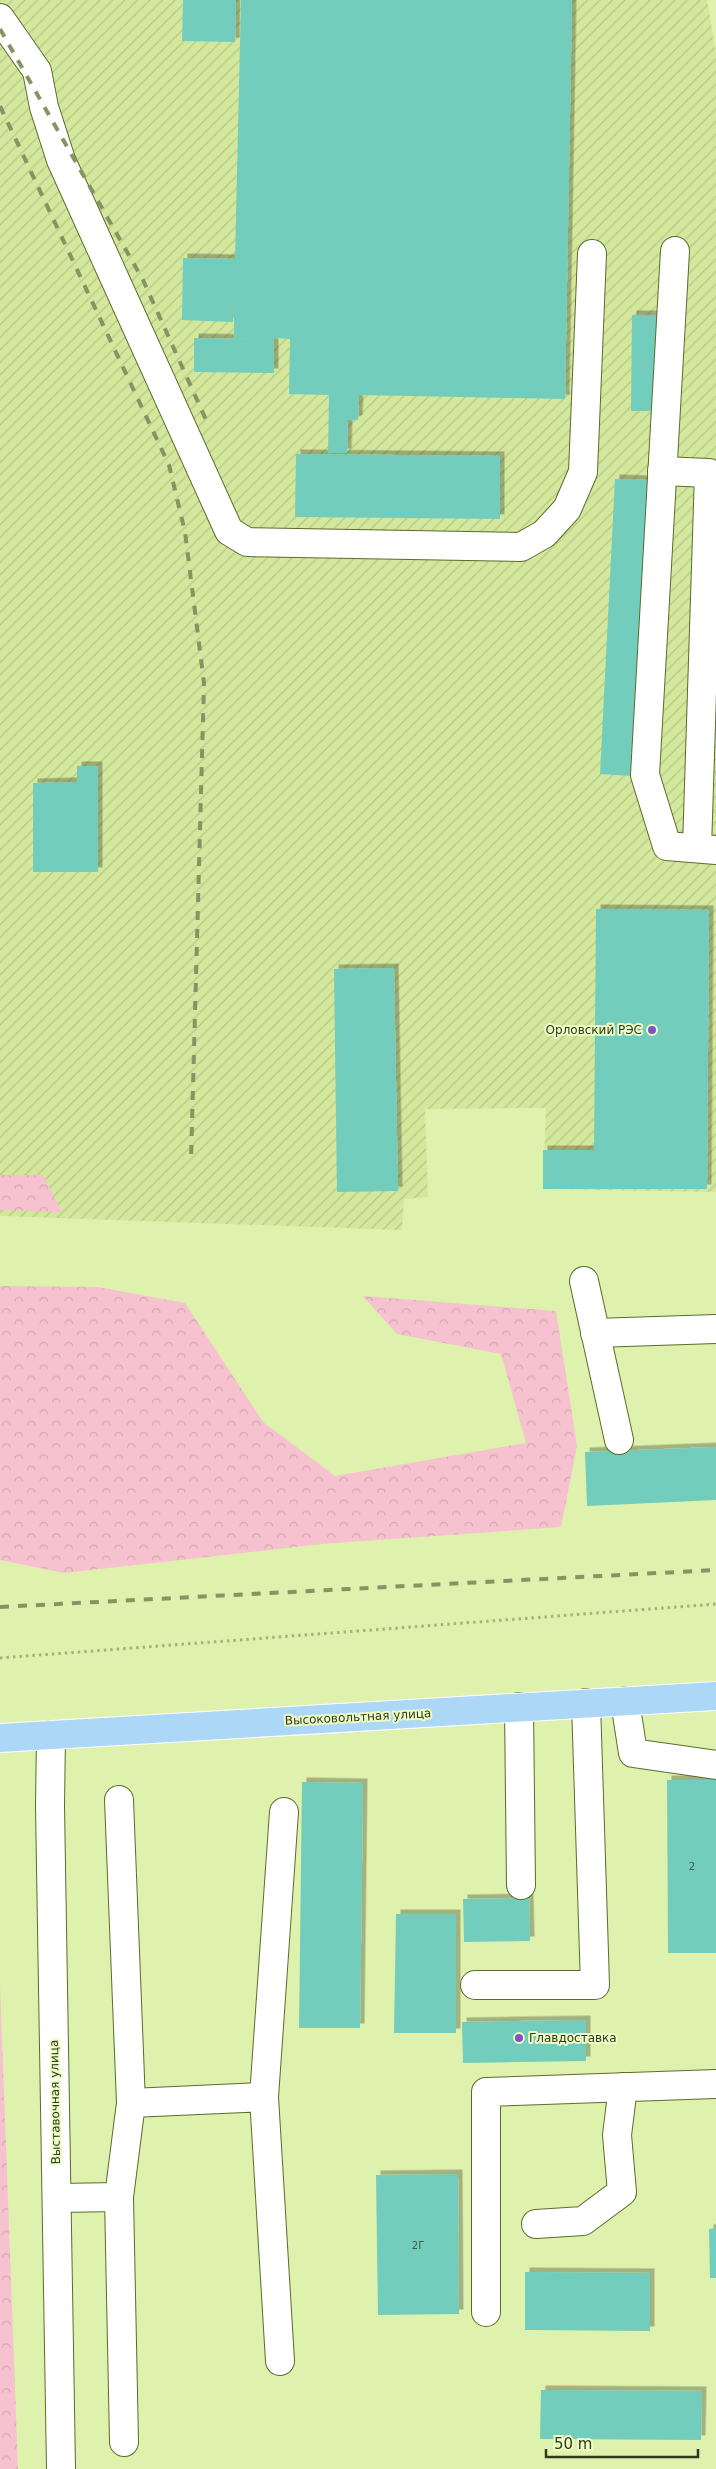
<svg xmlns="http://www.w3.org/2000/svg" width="716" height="2469" viewBox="0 0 716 2469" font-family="'DejaVu Sans',sans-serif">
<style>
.industrial{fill:url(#industrial-furrows)}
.forest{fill:url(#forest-crowns)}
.building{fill:#72cdbd;filter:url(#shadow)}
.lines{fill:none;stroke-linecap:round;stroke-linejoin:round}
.minor-casing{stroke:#5c6b2b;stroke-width:30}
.major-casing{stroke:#fff;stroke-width:30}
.path{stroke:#a2b27b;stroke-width:3;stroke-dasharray:2.5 4;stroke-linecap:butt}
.minor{stroke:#fff;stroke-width:28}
.major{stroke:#acd7f6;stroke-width:28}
.rail{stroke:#869363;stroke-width:4;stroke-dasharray:9 9;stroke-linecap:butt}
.poi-dot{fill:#8550c7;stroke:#edfdc6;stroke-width:2}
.labels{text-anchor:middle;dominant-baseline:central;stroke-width:4;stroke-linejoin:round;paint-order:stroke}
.number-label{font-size:10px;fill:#415d44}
.poi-label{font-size:12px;fill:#31381c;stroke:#edfdc6;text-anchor:end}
.street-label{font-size:12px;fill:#31381c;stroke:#edfdc6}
</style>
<defs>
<pattern id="industrial-furrows" width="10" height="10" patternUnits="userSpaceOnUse" patternTransform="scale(1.25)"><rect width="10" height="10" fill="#d3e89c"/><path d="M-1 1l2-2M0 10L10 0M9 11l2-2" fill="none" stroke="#b6c886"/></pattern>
<pattern id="forest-crowns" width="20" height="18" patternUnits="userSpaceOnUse" patternTransform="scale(1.25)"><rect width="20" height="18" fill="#f6c2cf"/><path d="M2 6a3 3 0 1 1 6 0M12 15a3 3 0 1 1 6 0" fill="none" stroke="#d3a7b1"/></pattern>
<filter id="shadow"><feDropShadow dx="4.5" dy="-4.5" stdDeviation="0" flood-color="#0004"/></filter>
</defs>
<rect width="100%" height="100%" fill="#def2ad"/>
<!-- industrial -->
<path class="industrial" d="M0 0H707L716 53V1192L543 1189 546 1108 425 1109 428 1197 404 1199 402 1230 0 1216Z"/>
<!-- forest -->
<g class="forest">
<path d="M0 1175H43L62 1212 0 1210Z"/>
<path d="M0 1286 98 1287 185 1303 263 1422 335 1476 526 1443 501 1354 397 1334 363 1296 556 1311 577 1446 561 1527 322 1544 64 1573 0 1560Z"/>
<path d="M0 1984 18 2469H0Z"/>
</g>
<!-- building -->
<g class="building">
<path d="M183 0H236L235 42 182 41Z"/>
<path d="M241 0H572L565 399 359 395 358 420H348L347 453H328L329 395 289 394 290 339 274 338V373L194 372V338L256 339 234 338V301L233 322 182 320 183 258 235 259Z"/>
<path d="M632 315H658V411H631Z"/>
<path d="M296 454 500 456V519L295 517Z"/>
<path d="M615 479 647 480 632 776 600 774Z"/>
<path d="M77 766H98V872H33V783L77 782Z"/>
<path d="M596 909 709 910 707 1189H543V1150H594Z"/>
<path d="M394 968 398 1191 337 1192 334 969Z"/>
<path d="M716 1447V1500L587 1506 585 1452Z"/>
<path d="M667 1780H716V1953H668Z"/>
<path d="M302 1782 363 1783 360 2028H299Z"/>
<path d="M529 1898 530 1941 464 1942 463 1899Z"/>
<path d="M396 1914H456V2033H394Z"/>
<path d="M586 2020V2061L463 2063 462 2022Z"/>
<path d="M458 2174 459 2314 378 2315 376 2175Z"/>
<path d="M716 2228V2278H710L709 2229Z"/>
<path d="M525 2272 650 2273V2331L525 2330Z"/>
<path d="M541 2390 702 2391 701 2440 540 2439Z"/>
</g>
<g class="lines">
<!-- minor casing -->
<g class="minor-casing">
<g id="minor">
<path d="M0 18 37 71 44 107 61 160 229 531 247 542 521 547 544 534 567 509 583 472 592 254"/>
<path d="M675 251 645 775 667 846 716 850"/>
<path d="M662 471 709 473 697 848"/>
<path d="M584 1281 619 1440"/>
<path d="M595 1333 716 1329"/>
<path d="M625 1701 633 1753 716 1765"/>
<path d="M519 1707 521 1885"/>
<path d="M51 1735 50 1806 61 2469"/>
<path d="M475 1985H595L586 1703"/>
<path d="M264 2097 284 1812"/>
<path d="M131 2103 264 2097 280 2361"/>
<path d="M119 2197 124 2442"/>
<path d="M57 2198 119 2197 131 2103 119 1800"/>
<path d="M536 2224 583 2221 622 2192 617 2135 623 2087"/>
<path d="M486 2312V2092L716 2084"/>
</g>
</g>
<!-- major casing -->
<g class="major-casing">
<path id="major" d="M0 1738 716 1696"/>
</g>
<!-- path -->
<path class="path" d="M0 1658 716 1604"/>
<!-- minor -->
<use href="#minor" class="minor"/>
<!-- major -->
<use href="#major" class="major"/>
<!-- rail -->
<g class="rail">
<path d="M0 29 143 280 207 422"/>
<path d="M0 106 169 465 185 532 204 683 191 1160"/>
<path d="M0 1607 716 1570"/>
</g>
</g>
<!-- markers -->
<g class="poi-dot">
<circle cx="652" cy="1030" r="5"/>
<circle cx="519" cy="2038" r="5"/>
</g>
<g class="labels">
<!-- number labels -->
<g class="number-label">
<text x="692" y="1866">2</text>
<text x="418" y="2245">2Г</text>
</g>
<!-- poi labels -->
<g class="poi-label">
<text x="642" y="1030">Орловский РЭС</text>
<text x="529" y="2038" text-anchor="start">Главдоставка</text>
</g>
<!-- street labels -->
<g class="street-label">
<text transform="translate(358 1717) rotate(-3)">Высоковольтная улица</text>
<text transform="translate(55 2102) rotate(-91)">Выставочная улица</text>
</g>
</g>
<!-- scale -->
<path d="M546 2449v8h152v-8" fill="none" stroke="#31381c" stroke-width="2.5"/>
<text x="554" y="2449" font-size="15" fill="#31381c" stroke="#edfdc6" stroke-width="4" paint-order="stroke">50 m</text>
</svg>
